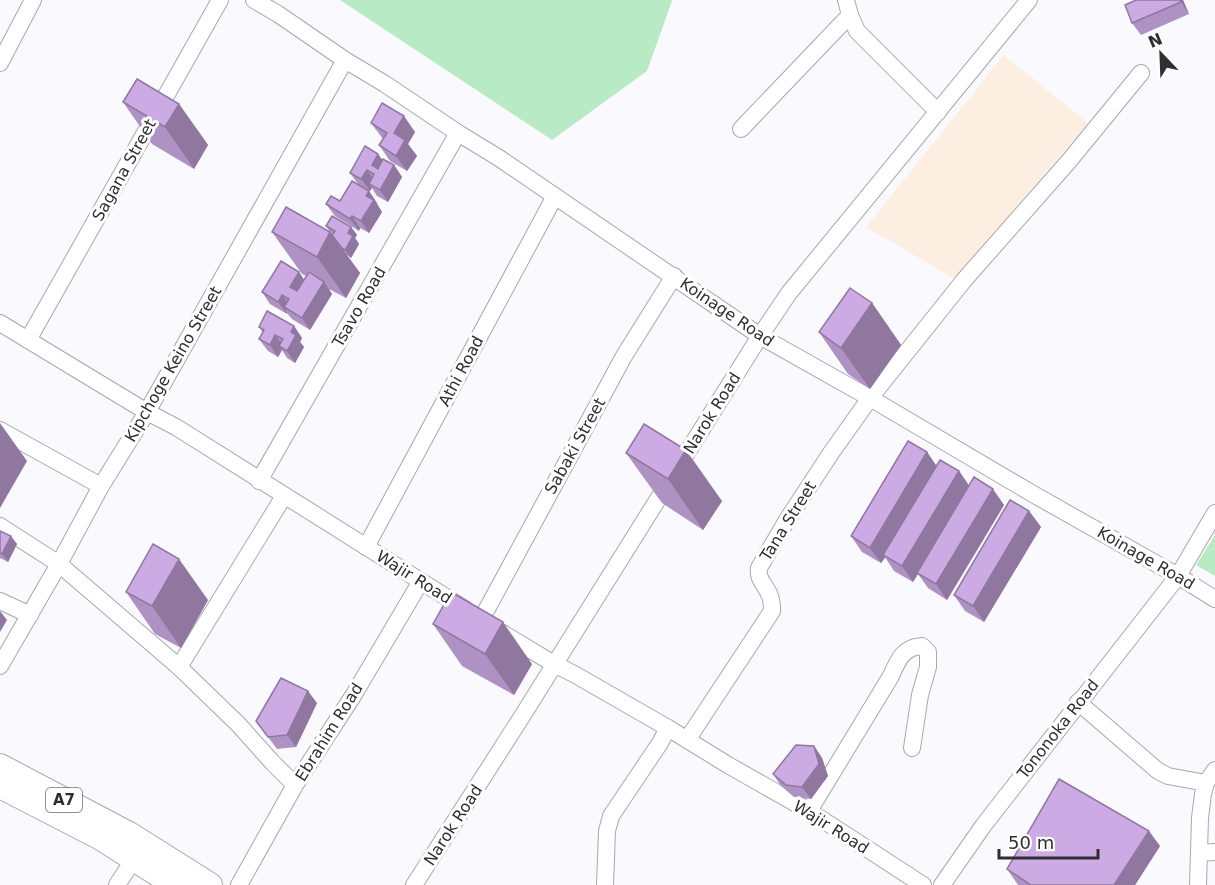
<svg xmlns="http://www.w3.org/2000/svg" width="1215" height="885" viewBox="0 0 1215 885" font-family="'DejaVu Sans',sans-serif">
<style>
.education{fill:#fceee0}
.green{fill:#b8eac6}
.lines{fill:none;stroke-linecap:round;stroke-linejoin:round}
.minor-casing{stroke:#a7a7ae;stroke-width:18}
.highway-casing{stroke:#a7a7ae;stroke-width:26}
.minor{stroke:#fff;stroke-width:16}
.highway{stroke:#fff;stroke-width:24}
.wall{fill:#af92c4}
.shaded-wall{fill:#8f77a0}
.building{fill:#ccaae4;stroke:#8f77a0;stroke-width:1.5}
.labels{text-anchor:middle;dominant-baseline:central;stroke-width:6;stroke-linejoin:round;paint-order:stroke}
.shield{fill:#fff;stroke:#6d6d70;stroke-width:1.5}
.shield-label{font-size:15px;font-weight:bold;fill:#2f2f32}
.street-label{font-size:16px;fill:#2f2f32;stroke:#fff}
</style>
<rect width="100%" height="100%" fill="#fafafe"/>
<!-- education -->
<path class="education" d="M1004 55 1088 123 1018 205 960 282 866 227Z"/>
<!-- green -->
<g class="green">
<path d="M340 0H671L672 1 647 71 552 140Z"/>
<path d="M1215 535V576L1196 565Z"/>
</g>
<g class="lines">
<!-- minor casing -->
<g class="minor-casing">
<g id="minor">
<path d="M254 0 278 14 345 60 385 84 458 133 499 158 760 336 870 398 1033 494 1178 576 1215 599"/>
<path d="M846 0 850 15 857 31 938 112"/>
<path d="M0 63 33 0"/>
<path d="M741 129 850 15"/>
<path d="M0 323 147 412 176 427 465 609"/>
<path d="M28 340 220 0"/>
<path d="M0 430 101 486"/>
<path d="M259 481 458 133"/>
<path d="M0 526 59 564 179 667 238 724 272 762 295 785"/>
<path d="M366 547 555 196"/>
<path d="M0 601 30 615"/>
<path d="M481 620 624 356 674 276"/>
<path d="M499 631 554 664 574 674 668 728 728 765 809 811 923 885"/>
<path d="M0 666 59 564 101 486 147 412 345 60"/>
<path d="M179 667 284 496"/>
<path d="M1078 702 1158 771 1168 776 1206 783"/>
<path d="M687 740 772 611C772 607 772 601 770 596 766 585 757 580 759 568L787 520 831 453 870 398 965 279 1069 161 1141 73"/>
<path d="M809 811 891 676C898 660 903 647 922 646L928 652V667L920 695 912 748"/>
<path d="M1199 853 1215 852"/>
<path d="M117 885 134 859"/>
<path d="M239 885 295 785 353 696 421 581"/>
<path d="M414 885 521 718 760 336 789 293 1029 0"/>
<path d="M605 885 607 831 611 816 660 743 668 728"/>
<path d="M942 885 983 826 1178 576 1215 513"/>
<path d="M1198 885 1200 818 1203 794 1206 783 1215 770"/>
</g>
</g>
<!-- highway casing -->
<g class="highway-casing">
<g id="highway">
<path d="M0 766 129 834 210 885"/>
<path d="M0 786 101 838 175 885"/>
</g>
</g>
<!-- minor -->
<use href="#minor" class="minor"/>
<!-- highway -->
<use href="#highway" class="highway"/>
</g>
<!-- wall -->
<g class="wall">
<path d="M1183 0 1189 14 1141 35 1132 23Z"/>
<path d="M123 102 179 104 208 145 194 169 152 144Z"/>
<path d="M371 123 415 132 408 144 417 156 407 171 390 161 379 145 383 139Z"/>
<path d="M383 160 394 165 402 177 388 202 377 196 372 188 369 191 382 212 369 233 360 228 359 231 335 216 326 204 340 201 358 184 350 173Z"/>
<path d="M326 226 351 227 357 235 355 238 359 244 351 258 347 255 360 273 346 298 329 289 332 294 310 330 292 319 287 313V314L270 304 262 292 299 272 304 280 306 276 302 274 272 232H330L332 235Z"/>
<path d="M872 303 901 345 870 389 848 374 819 332Z"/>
<path d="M294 326 302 338 300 342 304 347 295 363 287 358 282 350 278 357 268 351 259 339 263 333 259 327Z"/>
<path d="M927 452 936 466 959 471 969 486 1004 505 947 600 928 588 918 574 913 582 894 571 885 557 881 563 862 552 851 536Z"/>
<path d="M626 453 722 501 703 530 662 503Z"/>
<path d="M1029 511 1041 527 984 622 965 611 954 595Z"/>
<path d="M0 531 17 544 8 562 0 558Z"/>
<path d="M126 592 208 600 181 648 155 634Z"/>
<path d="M433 624 532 664 514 695 462 666Z"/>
<path d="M317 703 296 747 277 749 256 721Z"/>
<path d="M814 746 822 758 828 776 811 799 794 797 781 786 773 774Z"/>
<path d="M1160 846 1135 885H1018L1007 869Z"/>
</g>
<!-- shaded-wall -->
<g class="shaded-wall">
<path d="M1180 0H1183L1189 14 1181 2Z"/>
<path d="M179 104 208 145 194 169 165 127Z"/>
<path d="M404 116 415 132 408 144 417 156 407 171 396 156 394 133Z"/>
<path d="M378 154 387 166 380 177 372 165Z"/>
<path d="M394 165 402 177 388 202 380 190Z"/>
<path d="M367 170 375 182 369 184 372 188 370 191 361 179Z"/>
<path d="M369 191 377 203V204L382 212 369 233 361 221 366 196Z"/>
<path d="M352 216 360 228 359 231 350 219Z"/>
<path d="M351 227 357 235 355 238 359 244 351 258 345 250 348 233Z"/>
<path d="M330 232 360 273 346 298 317 257Z"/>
<path d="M299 272 307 284 298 299 290 287Z"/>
<path d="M324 282 332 294 310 330 302 318Z"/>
<path d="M282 295 291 307H284L287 313V314L278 302Z"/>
<path d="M872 303 901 345 870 389 841 348Z"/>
<path d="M294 326 302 338 300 342 304 347 295 363 287 351 291 332Z"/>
<path d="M275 335 284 347 279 346 282 350 278 357 270 345Z"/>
<path d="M0 423 27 461 0 508Z"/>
<path d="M686 450 722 501 703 530 668 479Z"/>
<path d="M927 452 938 468 883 555 885 558 881 563 870 548Z"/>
<path d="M959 471 970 487 913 582 902 566Z"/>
<path d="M993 489 1004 505 947 600 936 584Z"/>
<path d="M1029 511 1041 527 984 622 973 606Z"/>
<path d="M11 536 17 544 8 562 2 554Z"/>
<path d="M179 559 208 600 181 648 152 606Z"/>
<path d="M0 611 7 620 0 632Z"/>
<path d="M503 622 532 664 514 695 485 654Z"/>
<path d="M308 691 317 703 296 747 287 735Z"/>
<path d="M814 746 822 758 828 776 811 799 802 787Z"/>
<path d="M1149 831 1160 846 1135 885H1114Z"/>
</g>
<!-- building -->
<g class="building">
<path d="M1136 0H1180L1181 2 1132 23 1125 5Z"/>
<path d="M137 79 179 104 165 127 123 102Z"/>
<path d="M382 103 404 116 394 133 405 140 396 156 379 145 387 133 371 123Z"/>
<path d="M365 146 378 154 372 165 378 169 383 159 394 165 380 190 369 184 374 174 367 170 361 179 350 173Z"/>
<path d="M352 181 369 191 366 196 374 200 361 221 352 216 350 219 326 204 331 196 340 201Z"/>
<path d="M286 207 330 232 317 257 272 232Z"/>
<path d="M332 216 351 227 348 233 353 236 345 250 341 247 332 235 335 231 326 226Z"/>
<path d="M281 261 299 272 290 287 297 291 309 272 324 282 302 318 284 307 289 299 282 295 278 302 262 292Z"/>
<path d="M850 288 872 303 841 348 819 332Z"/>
<path d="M267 311 294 326 291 332 296 335 287 351 279 346 283 339 275 335 270 345 259 339 264 330 259 327Z"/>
<path d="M644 424 686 450 668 479 626 453Z"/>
<path d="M908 441 927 452 870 548 851 536Z"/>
<path d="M940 460 959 471 902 566 883 555Z"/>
<path d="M974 477 993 489 936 584 917 573Z"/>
<path d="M1010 500 1029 511 973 606 954 595Z"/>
<path d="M0 531 11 536 2 554 0 553Z"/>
<path d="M153 544 179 559 152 606 126 592Z"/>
<path d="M451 592 503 622 485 654 433 624Z"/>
<path d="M281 678 308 691 287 735 268 737 256 721Z"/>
<path d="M796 745 814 746 819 764 802 787 786 785 773 774Z"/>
<path d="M1059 779 1149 831 1114 885H1031L1007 869Z"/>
</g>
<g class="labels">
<!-- shield labels -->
<rect class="shield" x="46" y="788" width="36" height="24" rx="4.5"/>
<g class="shield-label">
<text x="64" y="800">A7</text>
</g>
<!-- street labels -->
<g class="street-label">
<text transform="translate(124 170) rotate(-61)">Sagana Street</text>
<text transform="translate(359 307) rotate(-60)">Tsavo Road</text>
<text transform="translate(727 312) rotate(34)">Koinage Road</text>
<text transform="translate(173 364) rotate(-60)">Kipchoge Keino Street</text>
<text transform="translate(461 371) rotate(-62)">Athi Road</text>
<text transform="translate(712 413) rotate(-58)">Narok Road</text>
<text transform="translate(575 446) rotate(-61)">Sabaki Street</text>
<text transform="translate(788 521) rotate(-58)">Tana Street</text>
<text transform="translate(1146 558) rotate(30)">Koinage Road</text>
<text transform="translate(414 577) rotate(32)">Wajir Road</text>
<text transform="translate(1058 729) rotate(-52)">Tononoka Road</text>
<text transform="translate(329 732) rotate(-58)">Ebrahim Road</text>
<text transform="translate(453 825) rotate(-57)">Narok Road</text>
<text transform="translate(831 827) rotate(32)">Wajir Road</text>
</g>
</g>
<!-- north arrow -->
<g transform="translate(1161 54) rotate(337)" stroke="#ffffff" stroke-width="4.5" paint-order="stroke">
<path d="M0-4.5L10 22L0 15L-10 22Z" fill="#2f2f32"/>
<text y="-9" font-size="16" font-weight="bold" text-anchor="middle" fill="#2f2f32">N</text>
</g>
<!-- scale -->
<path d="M999 849v9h99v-9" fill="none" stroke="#2f2f32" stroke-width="3"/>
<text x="1008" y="849" font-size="18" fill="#2f2f32" stroke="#ffffff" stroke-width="4.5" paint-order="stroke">50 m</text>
</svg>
